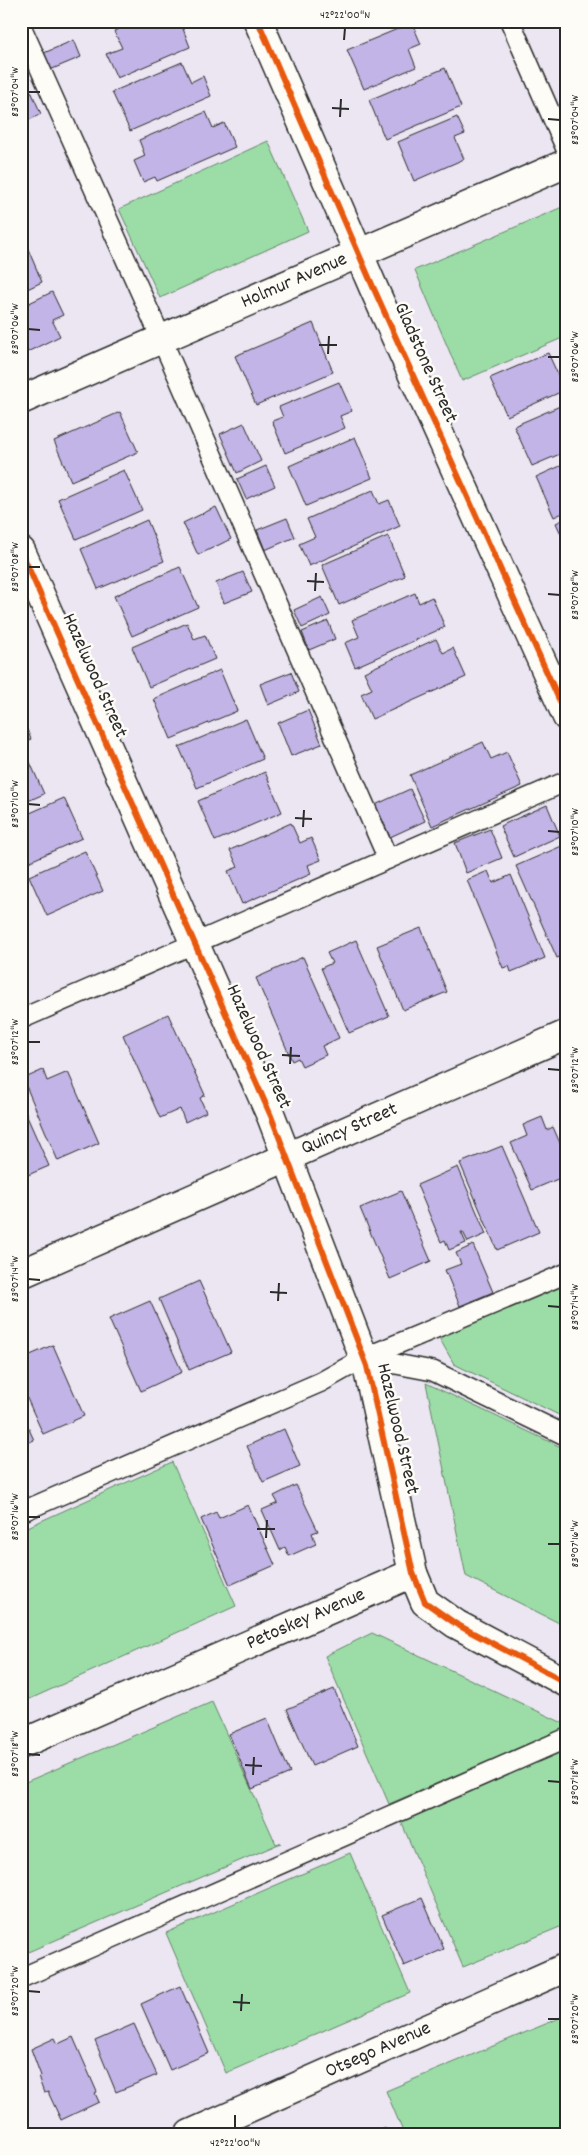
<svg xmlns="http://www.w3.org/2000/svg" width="588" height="2155" viewBox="0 0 588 2155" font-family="Dekko,sans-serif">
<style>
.green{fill:#9cdda7;stroke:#648469}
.building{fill:#c2b4e6;stroke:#2b2b2b}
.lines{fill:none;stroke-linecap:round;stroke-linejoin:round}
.service-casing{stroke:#2b2b2b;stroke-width:22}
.minor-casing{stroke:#2b2b2b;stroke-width:31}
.service{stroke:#fdfcf7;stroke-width:19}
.minor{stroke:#fdfcf7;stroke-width:28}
.cycleway-casing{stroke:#fdfcf7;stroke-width:9}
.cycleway{stroke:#e8590c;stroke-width:6}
.ticks{fill:none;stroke:#2b2b2b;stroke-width:2}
.labels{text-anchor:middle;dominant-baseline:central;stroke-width:5;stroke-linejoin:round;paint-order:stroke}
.street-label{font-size:20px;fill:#2b2b2b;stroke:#fdfcf7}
.neatline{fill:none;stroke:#2b2b2b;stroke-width:2}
.ticks-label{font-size:12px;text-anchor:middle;fill:#2b2b2b}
</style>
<rect width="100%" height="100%" fill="#ebe6f2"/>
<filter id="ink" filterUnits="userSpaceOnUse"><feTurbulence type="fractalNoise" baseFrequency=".02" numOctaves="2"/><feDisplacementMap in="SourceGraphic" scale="10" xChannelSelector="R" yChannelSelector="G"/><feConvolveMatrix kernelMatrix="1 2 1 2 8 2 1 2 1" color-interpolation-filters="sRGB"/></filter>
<g filter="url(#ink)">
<!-- green -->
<g class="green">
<path d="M268 141 308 231 160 298 119 209Z"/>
<path d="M567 205V336L462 381 415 270Z"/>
<path d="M567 1282V1419L454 1364 437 1334Z"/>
<path d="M426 1383 567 1450V1627L466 1576Z"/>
<path d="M172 1462 236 1606 21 1703V1530Z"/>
<path d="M372 1633 567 1725V1727L389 1804 325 1656Z"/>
<path d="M212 1702 276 1844 281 1843 21 1955V1784Z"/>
<path d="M567 1750V1924L463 1967 400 1819Z"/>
<path d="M350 1853 410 1993 226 2073 166 1933Z"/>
<path d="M567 2015V2134H404L386 2091Z"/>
</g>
<!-- building -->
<g class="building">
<path d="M138 21H180L190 47 117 78 106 54 122 48 114 31Z"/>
<path d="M412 23 421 44 409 49 416 67 364 89 347 50Z"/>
<path d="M74 40 81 57 50 70 44 53Z"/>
<path d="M182 62 191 82 203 76 211 96 130 131 112 92Z"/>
<path d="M445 68 461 107 385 139 369 100Z"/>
<path d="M31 91 41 114 21 124V95Z"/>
<path d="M206 112 213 128 224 123 235 147 157 181 155 177 143 182 134 161 145 156 139 140Z"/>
<path d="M457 117 465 134 455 138 464 159 414 181 398 142Z"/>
<path d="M21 216 27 230 21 233Z"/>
<path d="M25 242 42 282 21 292V244Z"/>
<path d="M52 292 63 315 52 320 60 336 21 355V307Z"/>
<path d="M313 323 333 372 256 405 235 356Z"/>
<path d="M548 353 565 390 507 416 490 378Z"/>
<path d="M339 382 352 411 340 416 345 428 285 453 272 421 283 417 279 407Z"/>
<path d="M567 403V451L532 466 514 426Z"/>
<path d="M120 412 138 452 71 481 54 441Z"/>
<path d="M244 423 261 461 237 473 220 434Z"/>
<path d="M355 437 372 478 306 506 289 466Z"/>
<path d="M567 463V511L554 517 536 477Z"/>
<path d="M266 466 275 486 246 499 237 479Z"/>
<path d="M124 470 142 510 76 539 58 499Z"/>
<path d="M373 490 379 504 389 500 400 526 309 566 299 544 315 537 307 519Z"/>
<path d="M216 507 231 539 198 555 183 523Z"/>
<path d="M287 518 295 537 265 550 257 530Z"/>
<path d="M567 518V547L556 523Z"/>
<path d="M147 520 164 561 98 589 81 549Z"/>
<path d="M388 536 405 576 339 605 322 565Z"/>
<path d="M180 567 198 607 132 636 114 596Z"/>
<path d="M243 572 252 592 224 603 216 583Z"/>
<path d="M415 593 419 603 432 597 445 627 355 667 345 643 359 637 352 620Z"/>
<path d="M322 597 330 615 302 628 294 610Z"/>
<path d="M328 621 335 639 309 650 302 632Z"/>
<path d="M187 623 194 639 205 635 215 659 149 687 132 647Z"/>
<path d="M436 639 443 653 453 648 466 677 372 719 361 694 372 689 364 672Z"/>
<path d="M220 670 237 711 171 739 154 699Z"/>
<path d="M291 672 299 692 268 705 260 684Z"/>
<path d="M308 710 322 744 291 756 278 723Z"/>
<path d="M21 716 31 739 21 743Z"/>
<path d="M246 719 263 759 197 788 179 747Z"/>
<path d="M483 742 491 759 507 752 522 786 432 826 410 775Z"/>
<path d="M26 753 44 794 21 804V756Z"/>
<path d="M265 772 282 812 215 841 198 801Z"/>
<path d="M410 789 425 821 390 837 375 805Z"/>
<path d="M64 798 82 838 26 863 21 853V817Z"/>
<path d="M547 805 560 836 514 857 500 826Z"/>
<path d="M291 823 300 843 311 838 321 860 308 865 311 874 242 904 228 871 238 867 230 850Z"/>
<path d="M490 829 502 858 466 873 455 843Z"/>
<path d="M564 845 567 851V954L557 958 516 866Z"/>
<path d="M85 851 103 891 47 916 29 876Z"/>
<path d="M488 871 493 883 511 875 545 958 511 972 509 966 503 968 467 880Z"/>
<path d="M421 928 447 992 403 1010 377 946Z"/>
<path d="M356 940 389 1016 349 1033 321 968 332 963 327 953Z"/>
<path d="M303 957 339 1038 322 1046 326 1055 302 1066 298 1058 292 1061 256 978Z"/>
<path d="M168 1014 205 1095 200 1098 206 1112 185 1122 180 1109 160 1118 123 1035Z"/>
<path d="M43 1070 47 1081 68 1072 99 1143 58 1161 23 1079Z"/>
<path d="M21 1103 49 1166 21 1178Z"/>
<path d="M542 1117 547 1130 553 1127 567 1159V1175L532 1190 511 1143 527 1136 523 1125Z"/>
<path d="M502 1146 539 1232 497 1250 460 1163Z"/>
<path d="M458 1167 486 1234 468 1242 463 1232H461L466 1243 449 1250 445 1240 441 1242 417 1185Z"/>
<path d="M401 1191 431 1261 390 1279 360 1208Z"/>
<path d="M473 1245 493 1292 460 1306 445 1270 461 1264 456 1253Z"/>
<path d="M199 1281 231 1352 189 1370 159 1299Z"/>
<path d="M150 1301 182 1372 141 1391 109 1319Z"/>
<path d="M53 1345 84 1416 43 1434 21 1385V1359Z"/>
<path d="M21 1412 34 1440 21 1446Z"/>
<path d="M284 1429 300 1466 263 1482 247 1446Z"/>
<path d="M296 1485 318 1531 312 1533 316 1544 289 1556 285 1547 280 1550 262 1510 278 1503 274 1496Z"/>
<path d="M248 1505 275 1565 230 1585 201 1519 216 1512 219 1518Z"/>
<path d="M334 1689 358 1746 312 1766 287 1709Z"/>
<path d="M267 1718 290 1773 252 1789 229 1734Z"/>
<path d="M422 1898 444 1949 404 1966 382 1915Z"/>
<path d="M180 1986 209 2053 170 2070 141 2004Z"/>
<path d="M134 2024 157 2075 116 2092 95 2041Z"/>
<path d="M73 2037 97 2092 95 2093 99 2102 61 2120 48 2092 44 2093 38 2077 41 2076 31 2049 55 2038 58 2044Z"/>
<path d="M385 2128 388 2134H371Z"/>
</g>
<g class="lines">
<!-- service casing -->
<g class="service-casing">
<g id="service">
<path d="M510 21 567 151"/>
<path d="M21 26 162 340 388 859"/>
<path d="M21 1019 567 781"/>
<path d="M364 1358 433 1371 567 1436"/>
<path d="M21 1512 321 1382 364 1358 567 1273"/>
<path d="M21 1978 567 1738"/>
</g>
</g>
<!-- minor casing -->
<g class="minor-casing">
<g id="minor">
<path d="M258 21 374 289 567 717"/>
<path id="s1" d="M21 400 567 163"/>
<path d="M21 551 271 1116 367 1366 413 1573 425 1602 456 1624 567 1683"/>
<path id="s2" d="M21 1274 567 1034"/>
<path id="s3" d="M21 1744 413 1573"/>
<path id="s4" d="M190 2134 567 1967"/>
</g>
</g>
<!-- service -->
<use href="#service" class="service"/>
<!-- minor -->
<use href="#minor" class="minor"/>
<!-- cycleway casing -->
<g class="cycleway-casing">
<g id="cycleway">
<path d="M258 21 374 289 567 717"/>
<path d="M21 551 271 1116 367 1366 413 1573 425 1602 456 1624 567 1683"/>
</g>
</g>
<!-- cycleway -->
<use href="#cycleway" class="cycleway"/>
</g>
</g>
<!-- ticks -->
<path class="ticks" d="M344 40 345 28M28 92H40M332 108 349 109M340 117 341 99M548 119 560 120M28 329 40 330M319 345H337M328 354 329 336M548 357H560M28 567H40M307 581 324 582M315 591 316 573M548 594 560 595M28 804 40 805M295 818 312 819M303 827 304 810M548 831 560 832M28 1042H40M282 1055 300 1056M290 1064 291 1047M548 1069 560 1070M28 1279 40 1280M270 1292 287 1293M278 1301 279 1283M548 1306 560 1307M28 1517H40M257 1529H275M266 1538 267 1520M548 1544H560M28 1754 40 1755M245 1765 262 1766M253 1775 254 1757M548 1781 560 1782M28 1991 40 1992M233 2002 250 2003M241 2011 242 1994M548 2019H560M235 2128V2115"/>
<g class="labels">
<!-- street labels -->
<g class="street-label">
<text stroke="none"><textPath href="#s1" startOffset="298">Holmur Avenue</textPath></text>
<text transform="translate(425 363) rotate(66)">Gladstone Street</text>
<text transform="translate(94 676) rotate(66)">Hazelwood Street</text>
<text transform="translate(258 1047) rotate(66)">Hazelwood Street</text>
<text stroke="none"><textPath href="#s2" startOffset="359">Quincy Street</textPath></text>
<text transform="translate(397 1429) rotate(77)">Hazelwood Street</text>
<text stroke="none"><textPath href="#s3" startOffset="311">Petoskey Avenue</textPath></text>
<text stroke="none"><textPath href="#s4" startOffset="206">Otsego Avenue</textPath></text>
</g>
</g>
<!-- margin -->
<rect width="588" height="2155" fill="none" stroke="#fdfcf7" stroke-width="55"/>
<rect x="28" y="28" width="532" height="2100" class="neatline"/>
<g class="ticks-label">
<text x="345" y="18">42°22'00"N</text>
<text transform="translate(14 92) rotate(-90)" y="4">83°07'04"W</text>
<text transform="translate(574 120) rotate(-90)" y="4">83°07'04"W</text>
<text transform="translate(14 329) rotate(-90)" y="4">83°07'06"W</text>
<text transform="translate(574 357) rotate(-90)" y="4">83°07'06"W</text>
<text transform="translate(14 567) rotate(-90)" y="4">83°07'08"W</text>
<text transform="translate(574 595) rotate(-90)" y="4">83°07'08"W</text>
<text transform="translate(14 804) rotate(-90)" y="4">83°07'10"W</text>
<text transform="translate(574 832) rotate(-90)" y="4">83°07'10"W</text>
<text transform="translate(14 1042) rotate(-90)" y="4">83°07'12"W</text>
<text transform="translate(574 1070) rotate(-90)" y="4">83°07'12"W</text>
<text transform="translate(14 1279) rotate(-90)" y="4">83°07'14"W</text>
<text transform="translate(574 1307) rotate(-90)" y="4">83°07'14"W</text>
<text transform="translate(14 1517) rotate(-90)" y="4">83°07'16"W</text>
<text transform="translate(574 1544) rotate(-90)" y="4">83°07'16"W</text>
<text transform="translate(14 1754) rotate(-90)" y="4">83°07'18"W</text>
<text transform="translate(574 1782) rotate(-90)" y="4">83°07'18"W</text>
<text transform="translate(14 1991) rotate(-90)" y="4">83°07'20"W</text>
<text transform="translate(574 2019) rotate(-90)" y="4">83°07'20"W</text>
<text x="235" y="2146">42°22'00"N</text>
</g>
</svg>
